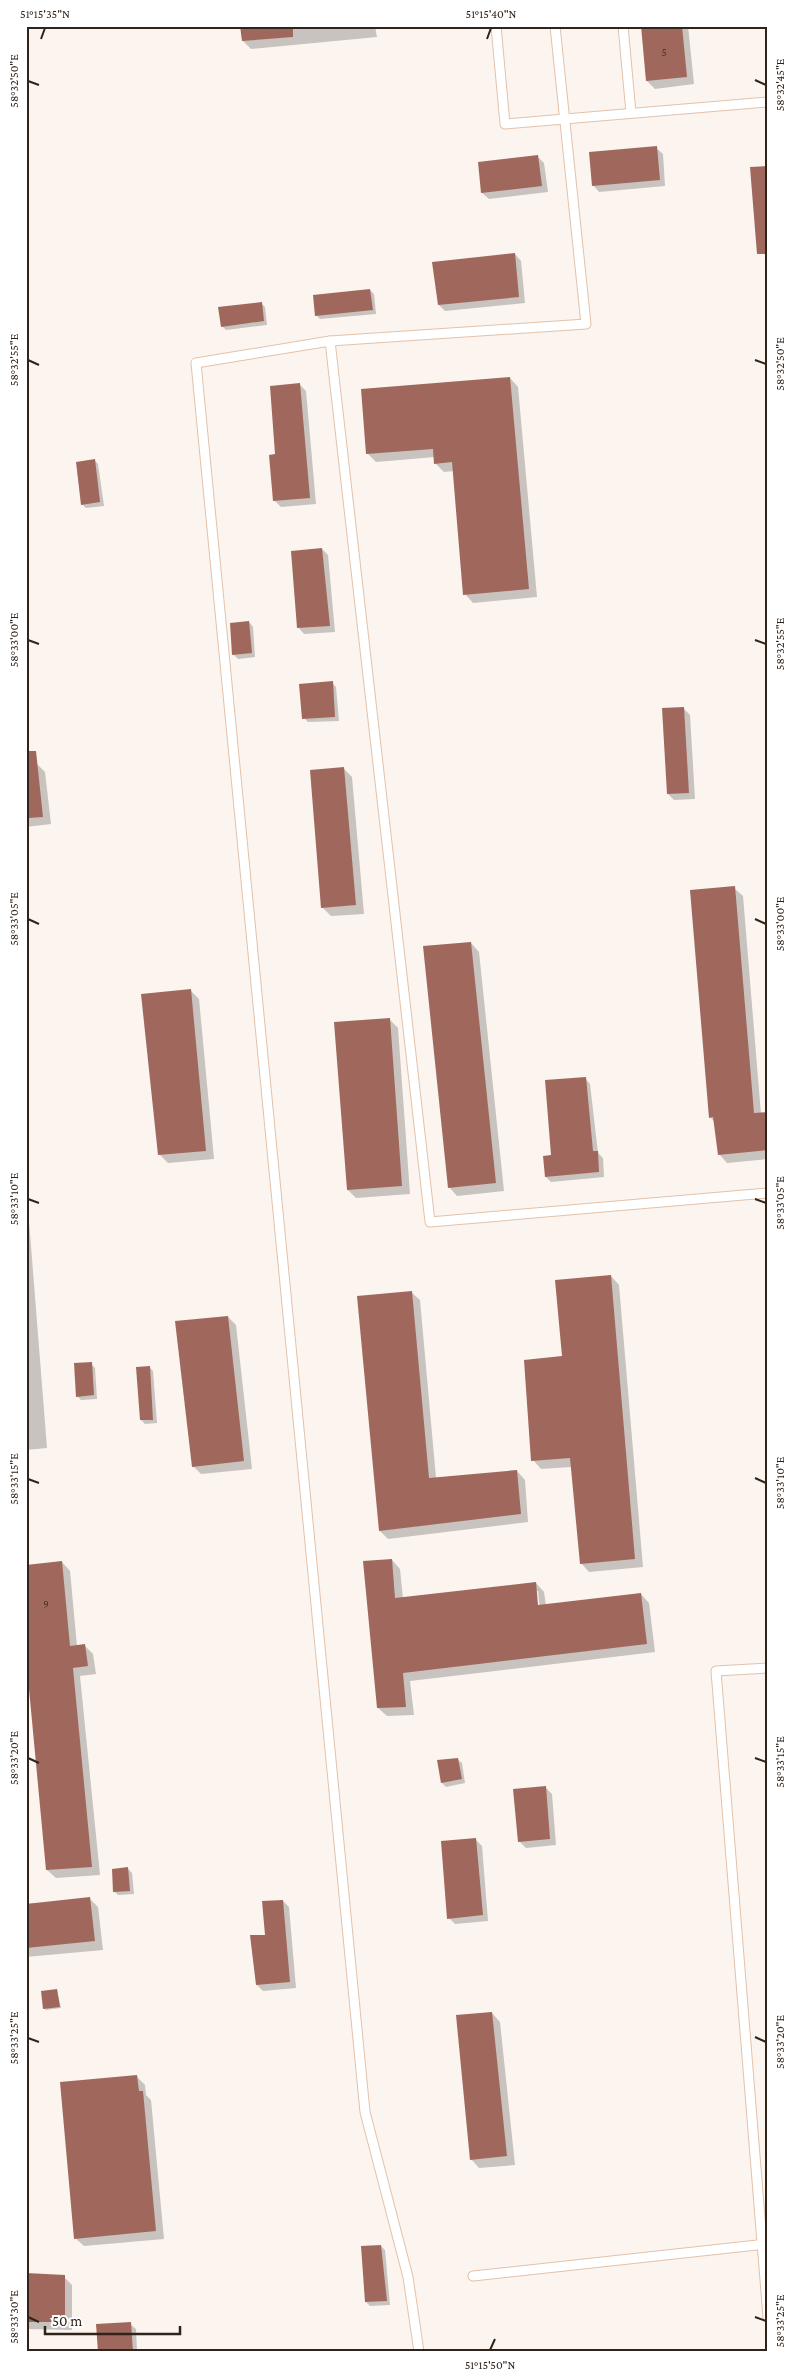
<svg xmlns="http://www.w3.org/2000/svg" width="794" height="2378" viewBox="0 0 794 2378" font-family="'Crimson Pro',serif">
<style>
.shadow{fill:#0003;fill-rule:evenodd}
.building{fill:#a0685d}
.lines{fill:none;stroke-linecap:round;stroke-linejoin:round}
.service-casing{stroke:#e3c2aa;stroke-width:11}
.service{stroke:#fff;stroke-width:9}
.ticks{fill:none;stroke:#2f231a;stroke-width:2}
.labels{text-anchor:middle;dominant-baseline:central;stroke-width:5;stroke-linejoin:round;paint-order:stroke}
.number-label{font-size:11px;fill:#4b342b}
.neatline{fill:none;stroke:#2f231a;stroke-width:2}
.ticks-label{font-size:12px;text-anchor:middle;fill:#2f231a}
</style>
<rect width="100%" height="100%" fill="#fbf4ef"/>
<!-- shadow -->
<g class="shadow">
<path d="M242 26H375L377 37 251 49 243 41Z"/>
<path d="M642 26H688L694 84 655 89 647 81Z"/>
<path d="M656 148 663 154 665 186 599 192 593 185Z"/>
<path d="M537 156 544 163 548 192 489 199 482 193Z"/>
<path d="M515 254 521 261 525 303 445 311 439 305Z"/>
<path d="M370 290 374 294 376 314 320 319 316 315Z"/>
<path d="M261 303 265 307 267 325 226 330 222 326Z"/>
<path d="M510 378 518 387 537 597 473 603 465 594 454 471 444 472 435 463V457L376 462 367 453Z"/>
<path d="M300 385 306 391 316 504 281 507 274 500 277 456Z"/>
<path d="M94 460 98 464 104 506 86 508 82 504Z"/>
<path d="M322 549 328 555 335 632 304 634 298 627Z"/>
<path d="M249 622 253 627 255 657 238 659 234 655Z"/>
<path d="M332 683 336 687 339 721 308 722 304 718Z"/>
<path d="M684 709 690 715 695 799 674 800 668 794Z"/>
<path d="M37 764 45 772 51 824 26 827V765Z"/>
<path d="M343 768 352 777 364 914 331 916 323 908Z"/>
<path d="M734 888 743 896 761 1114H768V1159L727 1163 719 1154 715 1122 710 1117Z"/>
<path d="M471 943 479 952 504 1191 457 1196 449 1187Z"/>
<path d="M190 990 199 999 214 1159 168 1163 159 1154Z"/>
<path d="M389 1019 398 1028 410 1194 356 1198 348 1190Z"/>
<path d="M585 1078 590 1084 598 1153 603 1158 604 1177 551 1182 546 1177 552 1156Z"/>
<path d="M26 1183 47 1448 26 1450Z"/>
<path d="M611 1276 619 1285 643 1567 589 1572 581 1563 572 1467 541 1469 533 1460 563 1357Z"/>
<path d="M411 1292 420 1300 436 1478 517 1471 525 1480 528 1522 388 1539 380 1531Z"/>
<path d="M228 1317 236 1325 252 1469 201 1474 193 1466Z"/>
<path d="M91 1364 95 1368 97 1399 81 1400 77 1396Z"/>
<path d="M149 1367 153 1371 157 1423 145 1424 141 1420Z"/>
<path d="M392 1560 400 1569 403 1599 536 1583 544 1592 546 1605 641 1594 649 1603 655 1652 410 1681 414 1715 387 1716 378 1708ZM536 1591H538L540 1611H538Z"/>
<path d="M62 1562 70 1571 77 1646H85L93 1654 96 1674 80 1676 100 1875 56 1878 47 1870 26 1644Z"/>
<path d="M457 1759 462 1763 465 1783 446 1787 442 1783Z"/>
<path d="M545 1787 552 1794 556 1845 526 1848 520 1842Z"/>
<path d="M475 1839 482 1846 488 1921 455 1924 449 1918Z"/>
<path d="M128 1869 132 1873 134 1894 118 1895 114 1891Z"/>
<path d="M90 1899 98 1907 103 1950 26 1957V1904Z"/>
<path d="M283 1901 289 1907 296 1988 263 1991 257 1985Z"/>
<path d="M57 1990 61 2008 46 2010 44 2008Z"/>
<path d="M492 2013 500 2022 515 2165 479 2168 471 2159Z"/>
<path d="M137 2077 145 2085 146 2095 151 2100 164 2239 84 2246 75 2238Z"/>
<path d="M381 2246 385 2250 390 2305 370 2306 366 2302Z"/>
<path d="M26 2275 64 2277 72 2285V2330L26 2329Z"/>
<path d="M130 2324 136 2329 137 2352H99Z"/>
</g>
<!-- building -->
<g class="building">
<path d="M240 26H293V37L242 41Z"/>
<path d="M641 26H682L687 77 646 81Z"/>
<path d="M657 146 660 180 592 186 589 152Z"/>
<path d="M538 155 542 186 481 193 478 162Z"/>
<path d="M768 166V254H757L750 167Z"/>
<path d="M515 253 519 297 438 305 432 262Z"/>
<path d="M370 289 373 310 315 316 313 295Z"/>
<path d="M262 302 264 321 221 327 218 307Z"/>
<path d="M510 377 529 589 463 595 452 462 434 464 433 449 366 454 361 389Z"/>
<path d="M300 383 310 498 273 501 269 455 275 454 270 386Z"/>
<path d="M95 459 100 502 81 505 76 462Z"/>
<path d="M322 548 330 626 297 628 291 551Z"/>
<path d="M249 621 252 653 232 655 230 623Z"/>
<path d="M333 681 335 717 302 719 299 684Z"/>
<path d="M684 707 689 793 667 794 662 708Z"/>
<path d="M26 751H36L43 817 29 818 26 792Z"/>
<path d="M344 767 356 905 321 908 310 770Z"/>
<path d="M735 886 754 1113 768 1112V1150L718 1155 713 1117 709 1118 690 890Z"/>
<path d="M471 942 496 1183 448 1188 423 946Z"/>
<path d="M191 989 206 1151 158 1155 141 994Z"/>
<path d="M390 1018 402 1186 347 1190 334 1022Z"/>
<path d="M586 1077 593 1151H598L599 1172 545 1177 543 1156 551 1155 545 1080Z"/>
<path d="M611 1275 635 1559 580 1564 570 1458 531 1461 524 1360 562 1356 555 1280Z"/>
<path d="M412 1291 429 1478 517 1470 521 1514 379 1531 357 1296Z"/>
<path d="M228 1316 244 1461 192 1467 175 1321Z"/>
<path d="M92 1362 94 1395 76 1397 74 1363Z"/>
<path d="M150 1366 153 1420H140L136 1367Z"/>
<path d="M392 1559 395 1598 536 1582 538 1605 641 1593 647 1644 403 1673 406 1707 377 1708 363 1561Z"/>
<path d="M62 1561 70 1646 85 1644 88 1666 73 1668 92 1867 46 1870 26 1657V1565Z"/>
<path d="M458 1758 462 1779 441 1783 437 1760Z"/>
<path d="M546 1786 550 1839 518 1842 513 1789Z"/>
<path d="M476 1838 483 1915 447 1919 441 1841Z"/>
<path d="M128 1867 130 1891 113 1892 112 1869Z"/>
<path d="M90 1897 95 1941 26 1948V1904Z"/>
<path d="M283 1900 290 1982 256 1985 250 1935H265L262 1901Z"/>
<path d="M57 1989 60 2007 43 2009 41 1991Z"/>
<path d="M492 2012 507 2156 470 2160 456 2015Z"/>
<path d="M137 2075 139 2091H143L156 2231 74 2239 60 2082Z"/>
<path d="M381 2245 387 2301 365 2302 361 2246Z"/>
<path d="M26 2273 65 2275V2322H26Z"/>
<path d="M131 2322 133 2352H98L96 2324Z"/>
</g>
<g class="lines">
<!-- service casing -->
<g class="service-casing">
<g id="service">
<path d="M496 26 505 124 768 102"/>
<path d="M555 26 586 324 330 341 430 1222 768 1193"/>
<path d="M623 26 631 113"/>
<path d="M330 341 196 363 365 2112 408 2277 419 2352"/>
<path d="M768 1668 716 1671 768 2317"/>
<path d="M473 2276 766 2244"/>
</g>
</g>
<!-- service -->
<use href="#service" class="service"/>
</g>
<!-- ticks -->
<path class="ticks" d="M41 39 45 28M487 39 491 28M755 80 766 85M28 81 39 85M28 360 39 365M755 360 766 364M28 640 39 644M755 640 766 644M28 919 39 924M755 919 766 924M28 1199 39 1203M755 1199 766 1203M755 1478 766 1483M28 1479 39 1483M28 1758 39 1763M755 1758 766 1762M755 2037 766 2042M28 2038 39 2042M28 2317 39 2322M755 2317 766 2321M490 2350 495 2339"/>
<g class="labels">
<!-- number labels -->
<g class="number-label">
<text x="664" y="52">5</text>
<text x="46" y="1604">9</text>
</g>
</g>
<!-- border -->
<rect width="794" height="2378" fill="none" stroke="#ffffff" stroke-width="55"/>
<!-- scale -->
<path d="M45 2326v8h135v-8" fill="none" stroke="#2f231a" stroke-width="2.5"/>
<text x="52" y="2326" font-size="15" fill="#2f231a" stroke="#ffffff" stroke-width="4" paint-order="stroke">50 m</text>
<rect x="28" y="28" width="738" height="2322" class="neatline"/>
<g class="ticks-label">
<text x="45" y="18">51°15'35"N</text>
<text x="491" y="18">51°15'40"N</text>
<text transform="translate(14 81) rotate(-90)" y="4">58°32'50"E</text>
<text transform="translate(780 85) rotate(-90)" y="4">58°32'45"E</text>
<text transform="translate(14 360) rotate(-90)" y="4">58°32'55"E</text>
<text transform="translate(780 364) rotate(-90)" y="4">58°32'50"E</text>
<text transform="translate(14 640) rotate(-90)" y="4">58°33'00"E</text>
<text transform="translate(780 644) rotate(-90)" y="4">58°32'55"E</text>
<text transform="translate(14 919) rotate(-90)" y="4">58°33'05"E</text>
<text transform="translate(780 924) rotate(-90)" y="4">58°33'00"E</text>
<text transform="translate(14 1199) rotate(-90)" y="4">58°33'10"E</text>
<text transform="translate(780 1203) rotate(-90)" y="4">58°33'05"E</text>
<text transform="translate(14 1479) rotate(-90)" y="4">58°33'15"E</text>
<text transform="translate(780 1483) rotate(-90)" y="4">58°33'10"E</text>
<text transform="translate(14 1758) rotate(-90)" y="4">58°33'20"E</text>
<text transform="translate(780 1762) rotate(-90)" y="4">58°33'15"E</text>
<text transform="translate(14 2038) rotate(-90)" y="4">58°33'25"E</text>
<text transform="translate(780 2042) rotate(-90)" y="4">58°33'20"E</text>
<text transform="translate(14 2317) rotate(-90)" y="4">58°33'30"E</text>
<text transform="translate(780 2321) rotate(-90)" y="4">58°33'25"E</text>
<text x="490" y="2369">51°15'50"N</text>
</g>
</svg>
